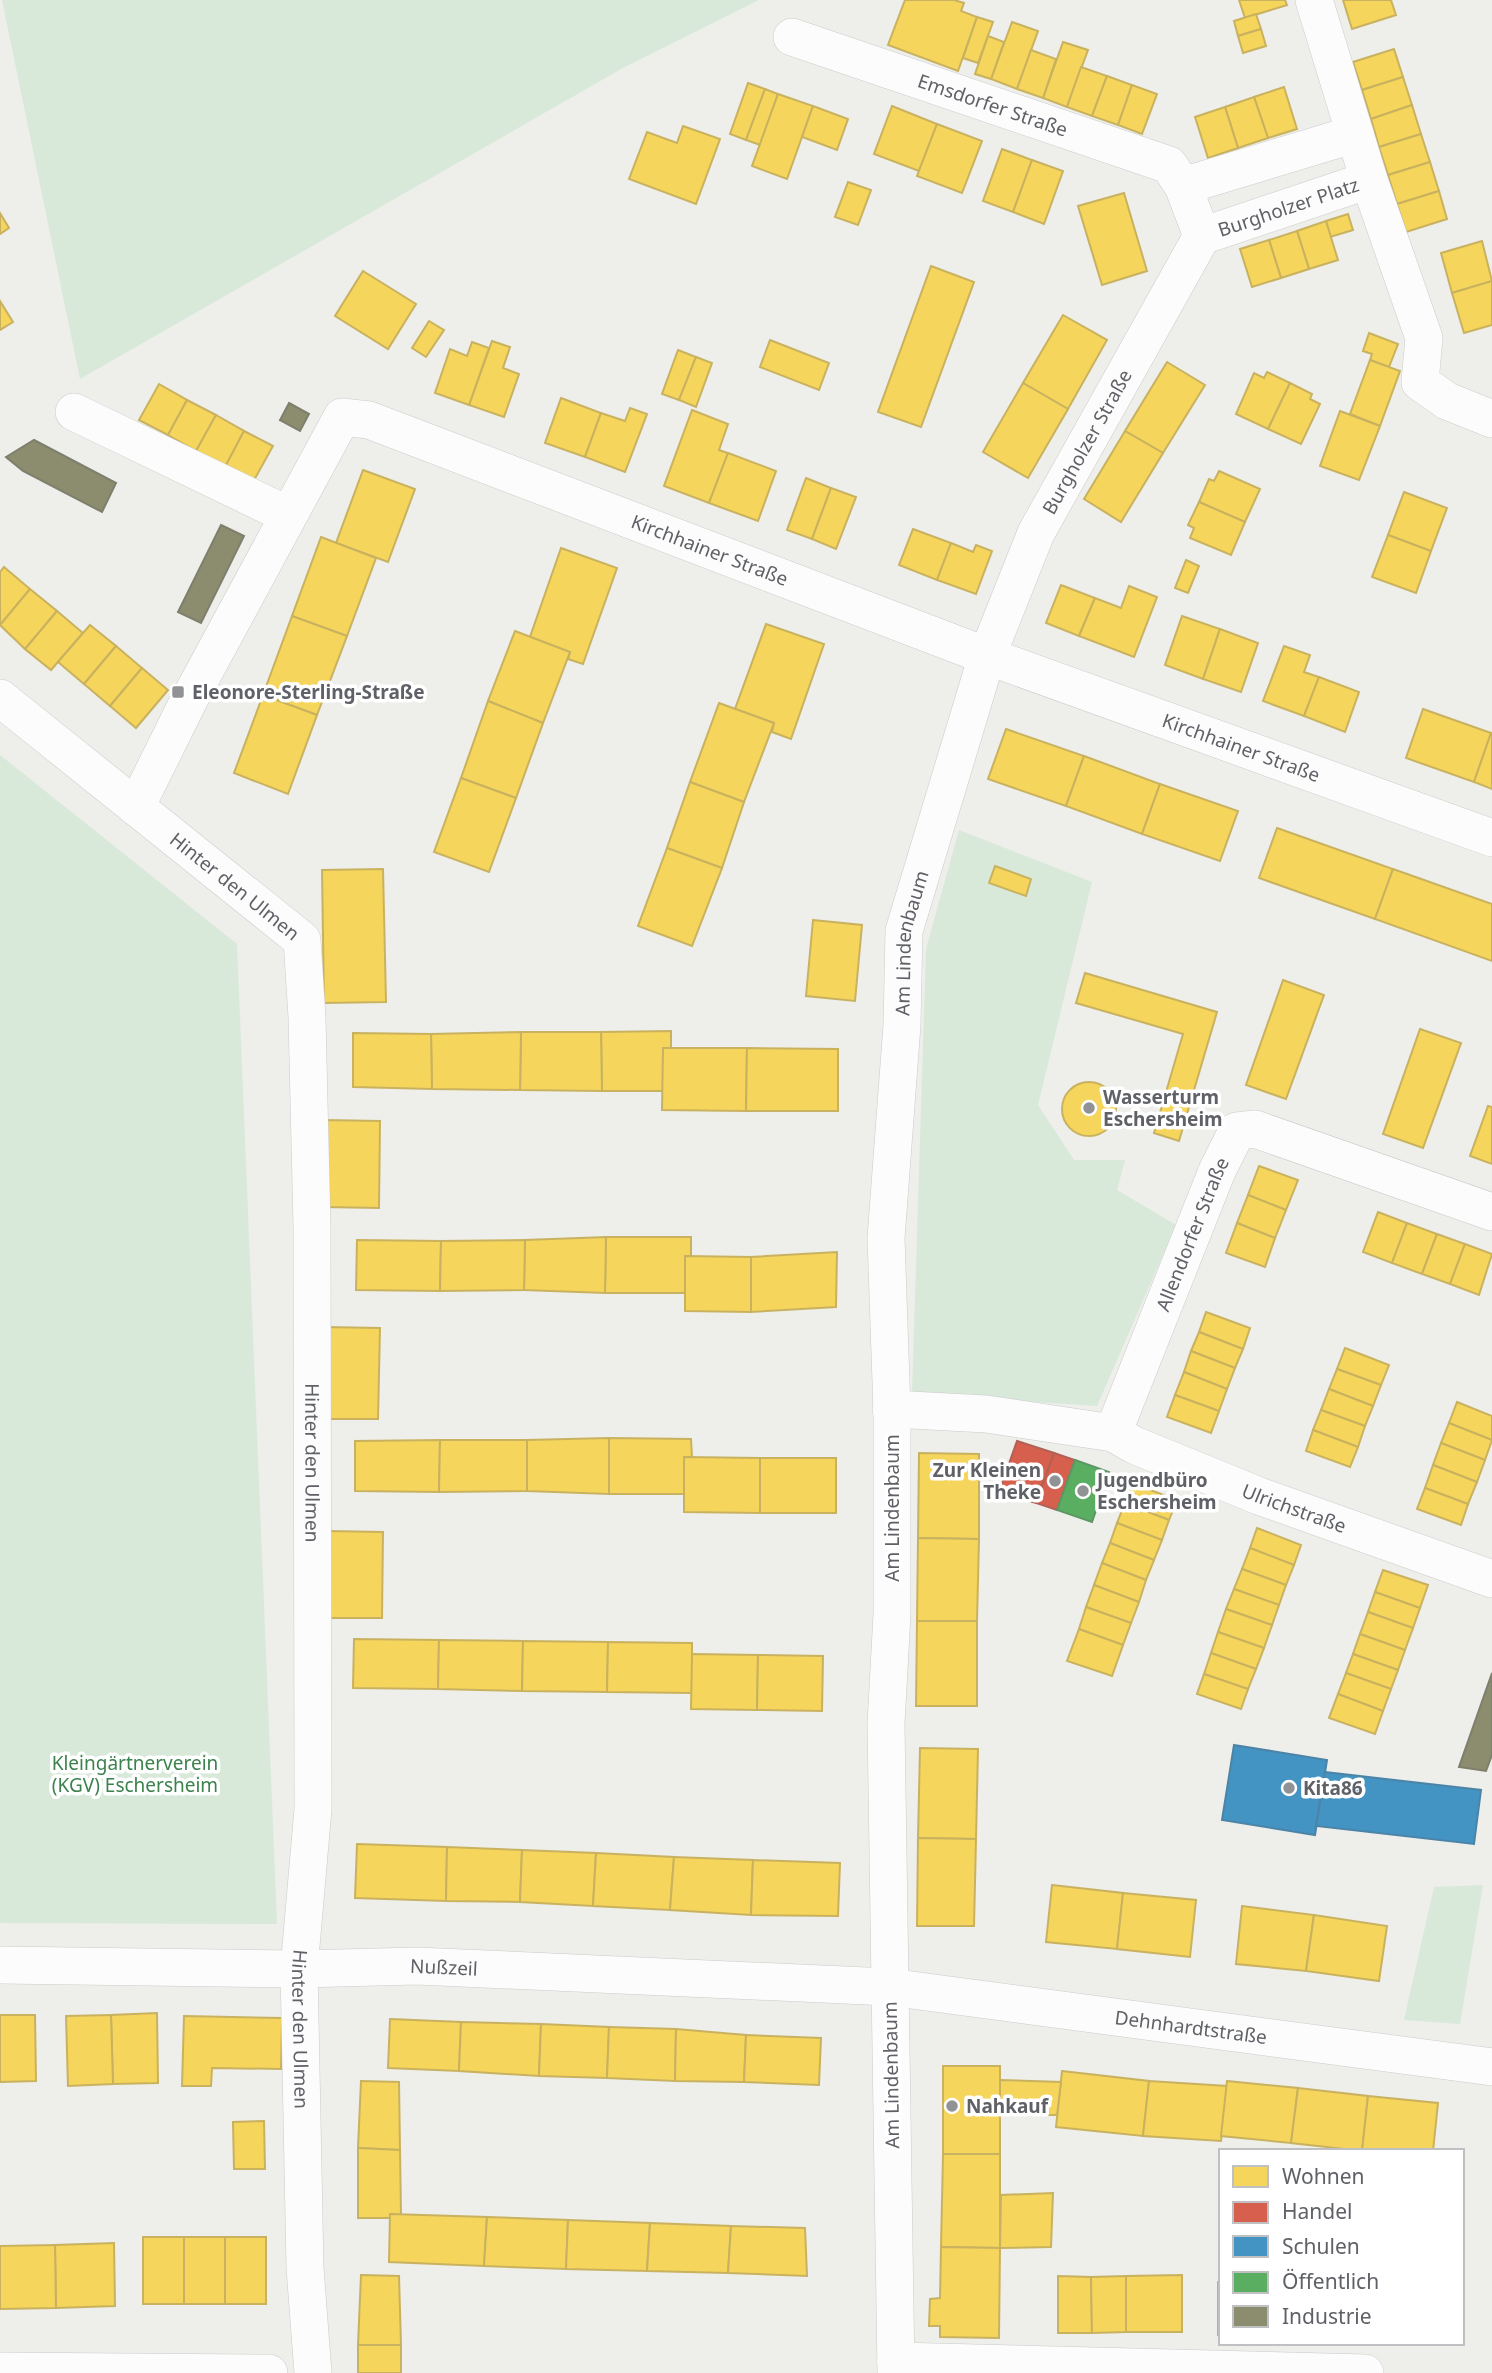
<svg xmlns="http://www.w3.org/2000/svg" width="1492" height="2373" viewBox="0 0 1492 2373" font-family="'Noto Sans',sans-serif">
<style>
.green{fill:#d8e9da}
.homes{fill:#f6d55c;stroke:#c9b25f;stroke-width:2}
.shops{fill:#d6604d;stroke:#b26055;stroke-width:2}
.schools{fill:#4393c3;stroke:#4b84a7;stroke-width:2}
.public{fill:#5aae61;stroke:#5c9763;stroke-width:2}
.industry{fill:#8c8c6e;stroke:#7e7f6c;stroke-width:2}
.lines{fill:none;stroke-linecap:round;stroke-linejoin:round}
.street-casing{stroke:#cbcbcc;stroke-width:38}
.street{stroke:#fcfcfc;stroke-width:37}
.poi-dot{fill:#919295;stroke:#fff;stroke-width:2.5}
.labels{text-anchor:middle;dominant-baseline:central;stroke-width:7;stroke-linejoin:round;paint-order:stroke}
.street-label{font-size:19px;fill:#5f6167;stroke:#fff}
.poi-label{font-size:19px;font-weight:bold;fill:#5f6167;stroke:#fff;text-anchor:start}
.park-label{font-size:19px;fill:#3b824d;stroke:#fff}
</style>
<rect width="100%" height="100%" fill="#eeeeea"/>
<!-- green -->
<g class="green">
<path d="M2 0H759L623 68 80 379Z"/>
<path d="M0 755 237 944 277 1924 0 1923Z"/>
<path d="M959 830 1092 882 1038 1105 1074 1160H1125L1117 1190 1176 1225 1097 1406 912 1394 926 949Z"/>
<path d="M1483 1885 1460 2024 1404 2020 1434 1887Z"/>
</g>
<!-- homes -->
<g class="homes">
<path d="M905 0H954L964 3 961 11 977 17 958 71 888 45Z"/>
<path d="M1239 0H1285L1287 5 1245 18Z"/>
<path d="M1343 0H1391L1396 15 1352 29Z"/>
<path d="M1256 14 1261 29 1238 36 1234 21Z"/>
<path d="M977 17 993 22 978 63 963 58Z"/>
<path d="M1012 22 1038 31 1017 89 991 79Z"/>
<path d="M1261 29 1266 46 1243 53 1238 36Z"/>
<path d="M988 36 1004 42 991 79 975 74Z"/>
<path d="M1063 42 1088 50 1067 107 1043 98Z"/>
<path d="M1394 49 1403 77 1362 90 1353 62Z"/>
<path d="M1031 50 1056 59 1043 98 1017 89Z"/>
<path d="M1081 67 1107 76 1092 116 1067 107Z"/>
<path d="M1107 76 1132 85 1118 125 1092 116Z"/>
<path d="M1403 77 1412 105 1371 119 1362 90Z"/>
<path d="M748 83 765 89 746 140 730 134Z"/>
<path d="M1132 85 1157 94 1142 134 1118 125Z"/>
<path d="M1284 87 1297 129 1268 138 1254 97Z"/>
<path d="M765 89 778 94 760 145 746 140Z"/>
<path d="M778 94 813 106 787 179 752 166Z"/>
<path d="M1254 97 1268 138 1238 148 1225 107Z"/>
<path d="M1412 105 1421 134 1379 147 1371 119Z"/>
<path d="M813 106 848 119 837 150 802 137Z"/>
<path d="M892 106 937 124 919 171 874 154Z"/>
<path d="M1225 107 1238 148 1208 158 1195 117Z"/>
<path d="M937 124 982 141 962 193 917 176Z"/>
<path d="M683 126 720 139 696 204 629 179 647 132 677 143Z"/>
<path d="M1421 134 1430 162 1388 175 1379 147Z"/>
<path d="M1002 149 1032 160 1013 212 983 201Z"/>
<path d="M1032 160 1063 171 1044 224 1013 212Z"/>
<path d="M1430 162 1439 191 1397 204 1388 175Z"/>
<path d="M848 182 871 190 858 225 835 217Z"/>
<path d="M1439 191 1447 219 1406 232 1397 204Z"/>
<path d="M1124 193 1147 271 1102 285 1078 206Z"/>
<path d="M0 213 9 228 0 234Z"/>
<path d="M1348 214 1353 230 1330 237 1326 221Z"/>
<path d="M1326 221 1338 260 1309 269 1297 231Z"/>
<path d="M1297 231 1309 269 1281 278 1269 240Z"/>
<path d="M1269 240 1281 278 1252 287 1240 249Z"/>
<path d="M1482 241 1492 281 1452 293 1441 253Z"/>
<path d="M931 266 974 282 921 427 878 412Z"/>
<path d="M363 271 416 304 388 349 335 316Z"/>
<path d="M1492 281V325L1464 333 1452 293Z"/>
<path d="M0 301 13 322 0 330Z"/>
<path d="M1063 315 1107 340 1068 409 1023 383Z"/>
<path d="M429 321 444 330 426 357 412 348Z"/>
<path d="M1369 333 1398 344 1389 367 1370 360 1372 354 1363 351Z"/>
<path d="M770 340 829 363 819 390 760 367Z"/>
<path d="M492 341 510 347 503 368 519 374 504 417 469 405Z"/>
<path d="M472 342 489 348 469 405 435 393 450 349 467 356Z"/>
<path d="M678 350 696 357 679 400 662 394Z"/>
<path d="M696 357 712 363 696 407 679 400Z"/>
<path d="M1370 360 1400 371 1380 426 1350 414Z"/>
<path d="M1167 362 1205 385 1163 453 1125 431Z"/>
<path d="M1267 372 1290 383 1268 429 1236 414 1254 373 1264 378Z"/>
<path d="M1023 383 1068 409 1028 478 983 452Z"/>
<path d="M1290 383 1312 394 1310 399 1320 404 1301 444 1268 429Z"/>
<path d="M159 384 187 400 168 435 139 420Z"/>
<path d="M561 398 601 413 585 457 545 443Z"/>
<path d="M187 400 216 415 196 451 168 435Z"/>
<path d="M630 408 647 414 625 472 585 457 601 413 625 421Z"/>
<path d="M692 410 728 424 719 450 728 453 709 503 664 486Z"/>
<path d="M1340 411 1380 426 1359 480 1320 466Z"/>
<path d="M216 415 244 431 225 467 196 451Z"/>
<path d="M244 431 273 446 253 482 225 467Z"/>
<path d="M1125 431 1163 453 1121 522 1084 499Z"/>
<path d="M728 453 776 471 758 521 709 503Z"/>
<path d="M363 470 415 489 388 562 336 543Z"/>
<path d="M1219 471 1260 489 1245 522 1199 502 1209 479 1214 481Z"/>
<path d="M806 478 831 488 812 539 787 530Z"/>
<path d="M831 488 856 497 836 549 812 539Z"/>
<path d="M1404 492 1447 508 1431 551 1388 535Z"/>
<path d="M1199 502 1245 522 1231 555 1190 538 1194 528 1188 525Z"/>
<path d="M913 529 951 543 937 580 899 565Z"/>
<path d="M1388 535 1431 551 1416 593 1372 577Z"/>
<path d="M321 537 376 558 347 636 292 616Z"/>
<path d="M951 543 973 552 976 545 992 551 976 594 937 580Z"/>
<path d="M561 548 617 568 583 664 568 659 570 652 530 637Z"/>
<path d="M1186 560 1199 566 1188 593 1175 588Z"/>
<path d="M4 567 30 589 0 625V572Z"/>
<path d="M1061 585 1095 598 1079 636 1046 623Z"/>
<path d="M1129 586 1157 597 1134 657 1079 636 1095 598 1121 608Z"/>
<path d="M30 589 57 611 25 649 0 625Z"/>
<path d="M57 611 83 633 51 670 25 649Z"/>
<path d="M292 616 347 636 317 715 263 695Z"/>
<path d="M1182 616 1220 629 1203 679 1165 665Z"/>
<path d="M766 624 824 644 791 739 772 732 774 723 735 709Z"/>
<path d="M90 625 116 646 84 684 58 662Z"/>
<path d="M1220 629 1258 643 1241 692 1203 679Z"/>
<path d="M515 631 570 652 543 723 488 701Z"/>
<path d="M116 646 142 668 110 706 84 684Z"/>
<path d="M1284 646 1310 655 1304 672 1319 677 1304 716 1263 701Z"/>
<path d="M142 668 168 690 136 728 110 706Z"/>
<path d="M1319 677 1359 692 1345 732 1304 716Z"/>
<path d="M263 695 317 715 288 794 234 773Z"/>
<path d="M488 701 543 723 516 798 461 778Z"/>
<path d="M719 703 774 723 744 802 690 782Z"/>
<path d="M1423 709 1491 733 1474 782 1406 758Z"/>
<path d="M1006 729 1084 756 1066 806 988 779Z"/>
<path d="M1491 733 1492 734V789L1474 782Z"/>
<path d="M1084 756 1160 784 1142 834 1066 806Z"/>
<path d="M461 778 516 798 489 872 434 852Z"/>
<path d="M690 782 744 802 722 868 667 848Z"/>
<path d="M1160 784 1238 811 1220 861 1142 834Z"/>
<path d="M1277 828 1393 869 1375 919 1259 878Z"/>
<path d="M667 848 722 868 692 946 638 926Z"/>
<path d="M995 866 1031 879 1026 896 989 883Z"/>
<path d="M383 869 386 1002 324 1003 322 870Z"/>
<path d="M1393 869 1492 904V961L1375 919Z"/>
<path d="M813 920 862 925 855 1001 806 996Z"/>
<path d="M1085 973 1217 1012 1179 1141 1154 1133 1183 1034 1076 1003Z"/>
<path d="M1283 980 1324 995 1286 1099 1246 1085Z"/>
<path d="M1420 1029 1461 1043 1423 1148 1383 1134Z"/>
<path d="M671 1031V1048H663V1091H602L601 1032Z"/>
<path d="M521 1032H601L602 1091 520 1090Z"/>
<path d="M521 1032 520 1090 432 1089 431 1034Z"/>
<path d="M353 1033 431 1034 432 1089 353 1087Z"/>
<path d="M663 1048H747L746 1111 662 1110Z"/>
<path d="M747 1048 838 1049V1111H746Z"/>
<circle cx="1089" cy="1109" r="27"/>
<path d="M1488 1106 1492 1107V1164L1470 1156Z"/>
<path d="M325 1120 380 1121 379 1208 323 1207Z"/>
<path d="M1259 1166 1298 1180 1286 1210 1248 1195Z"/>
<path d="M1248 1195 1286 1210 1275 1238 1237 1223Z"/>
<path d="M1378 1212 1407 1223 1392 1263 1363 1252Z"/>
<path d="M1237 1223 1275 1238 1265 1267 1226 1253Z"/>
<path d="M1407 1223 1437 1234 1422 1274 1392 1263Z"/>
<path d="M1437 1234 1465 1244 1450 1284 1422 1274Z"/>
<path d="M606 1237H691V1256H685V1293H605Z"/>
<path d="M606 1237 605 1293 524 1290 525 1240Z"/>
<path d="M357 1240 441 1241 440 1291 356 1290Z"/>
<path d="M525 1240 524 1290 440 1291 441 1241Z"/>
<path d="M1465 1244 1492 1254 1479 1295 1450 1284Z"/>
<path d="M837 1252 836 1307 751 1312V1257Z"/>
<path d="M685 1256 751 1257V1312L685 1311Z"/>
<path d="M1206 1312 1250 1328 1243 1349 1199 1332Z"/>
<path d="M325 1327 380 1328 378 1419H325Z"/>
<path d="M1199 1332 1243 1349 1235 1368 1191 1351Z"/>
<path d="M1345 1348 1389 1365 1381 1385 1337 1369Z"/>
<path d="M1191 1351 1235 1368 1227 1389 1184 1372Z"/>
<path d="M1337 1369 1381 1385 1373 1406 1329 1389Z"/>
<path d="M1184 1372 1227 1389 1219 1411 1175 1395Z"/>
<path d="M1329 1389 1373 1406 1365 1426 1321 1410Z"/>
<path d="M1175 1395 1219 1411 1211 1433 1167 1417Z"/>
<path d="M1457 1402 1492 1416V1440L1449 1423Z"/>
<path d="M1321 1410 1365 1426 1358 1447 1313 1430Z"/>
<path d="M1449 1423 1492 1440 1485 1460 1441 1443Z"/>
<path d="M1313 1430 1358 1447 1350 1467 1306 1451Z"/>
<path d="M609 1438 691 1439 692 1457H684V1494H609Z"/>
<path d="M609 1438V1494L527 1491V1440Z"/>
<path d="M440 1440 439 1492 355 1491V1441Z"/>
<path d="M440 1440H527V1491L439 1492Z"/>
<path d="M1441 1443 1485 1460 1477 1482 1433 1465Z"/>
<path d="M919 1453 979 1454V1539L918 1538Z"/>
<path d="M684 1457 760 1458V1513L684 1512Z"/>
<rect x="760" y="1458" width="76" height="55"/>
<path d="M1433 1465 1477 1482 1468 1504 1425 1488Z"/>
<path d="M1132 1483 1177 1500 1169 1520 1125 1503Z"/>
<path d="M1425 1488 1468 1504 1461 1525 1417 1509Z"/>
<path d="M1125 1503 1169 1520 1162 1540 1117 1523Z"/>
<path d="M1117 1523 1162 1540 1154 1560 1110 1543Z"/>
<path d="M1257 1528 1301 1545 1294 1565 1250 1548Z"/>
<path d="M328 1531 383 1532 382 1618H327Z"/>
<path d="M918 1538 979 1539 977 1621H917Z"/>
<path d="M1110 1543 1154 1560 1146 1580 1102 1563Z"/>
<path d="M1250 1548 1294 1565 1286 1585 1242 1569Z"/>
<path d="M1102 1563 1146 1580 1139 1602 1094 1585Z"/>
<path d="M1242 1569 1286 1585 1279 1605 1234 1589Z"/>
<path d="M1383 1570 1428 1585 1420 1608 1375 1592Z"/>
<path d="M1094 1585 1139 1602 1131 1623 1086 1607Z"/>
<path d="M1234 1589 1279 1605 1272 1625 1226 1609Z"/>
<path d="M1375 1592 1420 1608 1413 1628 1368 1612Z"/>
<path d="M1086 1607 1131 1623 1123 1645 1079 1629Z"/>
<path d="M1226 1609 1272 1625 1264 1648 1218 1632Z"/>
<path d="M1368 1612 1413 1628 1405 1650 1360 1634Z"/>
<path d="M917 1621H977V1706H916Z"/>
<path d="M1079 1629 1123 1645 1112 1676 1067 1661Z"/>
<path d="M1218 1632 1264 1648 1256 1669 1211 1653Z"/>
<path d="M1360 1634 1405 1650 1398 1670 1353 1654Z"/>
<path d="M354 1639 439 1640 438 1689 353 1688Z"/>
<path d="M439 1640 523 1641 522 1691 438 1689Z"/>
<path d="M523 1641 608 1642 607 1692 522 1691Z"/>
<path d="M608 1642 692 1643V1693L607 1692Z"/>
<path d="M1211 1653 1256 1669 1248 1689 1204 1674Z"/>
<path d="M692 1654 758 1655 757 1710 691 1709Z"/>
<path d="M1353 1654 1398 1670 1391 1689 1346 1673Z"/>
<path d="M758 1655 823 1656 822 1711 757 1710Z"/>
<path d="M1346 1673 1391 1689 1383 1711 1338 1694Z"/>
<path d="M1204 1674 1248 1689 1241 1709 1197 1694Z"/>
<path d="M1338 1694 1383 1711 1375 1734 1329 1718Z"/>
<path d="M920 1748 978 1749 976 1839 918 1838Z"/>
<path d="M918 1838 976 1839 974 1926H917Z"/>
<path d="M357 1844 447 1847 446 1901 355 1898Z"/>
<path d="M447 1847 522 1850 520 1902 446 1901Z"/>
<path d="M522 1850 596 1853 593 1906 520 1902Z"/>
<path d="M596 1853 674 1857 670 1910 593 1906Z"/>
<path d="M674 1857 753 1860 751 1915 670 1910Z"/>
<path d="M753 1860 840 1863 838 1916 751 1915Z"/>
<path d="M1052 1885 1123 1893 1117 1949 1046 1942Z"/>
<path d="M1123 1893 1196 1900 1190 1957 1117 1949Z"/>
<path d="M1242 1906 1314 1915 1306 1971 1236 1964Z"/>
<path d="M1314 1915 1387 1926 1379 1981 1306 1971Z"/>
<path d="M157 2013 158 2083 113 2084 111 2015Z"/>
<path d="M0 2015H35L36 2081 0 2082Z"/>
<path d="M111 2015 113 2084 68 2086 66 2016Z"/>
<path d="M184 2016 282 2018 281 2069 212 2068 211 2086H182Z"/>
<path d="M390 2019 461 2022 459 2071 388 2068Z"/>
<path d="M461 2022 541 2024 539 2076 459 2071Z"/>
<path d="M541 2024 609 2027 607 2078 539 2076Z"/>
<path d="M609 2027 676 2029 675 2081 607 2078Z"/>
<path d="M676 2029 746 2035 744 2082 675 2081Z"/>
<path d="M746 2035 821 2038 819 2085 744 2082Z"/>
<rect x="943" y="2066" width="57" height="88"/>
<path d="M1062 2071 1149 2081 1143 2136 1056 2127Z"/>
<path d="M1000 2080 1061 2082 1057 2115H1000Z"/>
<path d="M361 2081 399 2082 400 2150 358 2148Z"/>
<path d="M1149 2081 1227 2086 1221 2141 1143 2136Z"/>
<path d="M1227 2081 1298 2088 1291 2143 1221 2136Z"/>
<path d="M1298 2088 1368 2096 1362 2151 1291 2143Z"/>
<path d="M1368 2096 1438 2103 1433 2151H1362Z"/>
<path d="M264 2121 265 2169H234L233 2122Z"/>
<path d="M358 2148 400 2150 401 2215 390 2214V2218H358Z"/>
<path d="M943 2154H1000V2248L941 2247Z"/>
<path d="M1053 2193 1051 2247 1000 2248 1001 2195Z"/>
<path d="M390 2214 487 2217 484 2266 389 2262Z"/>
<path d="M487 2217 568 2220 566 2269 484 2266Z"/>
<path d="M568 2220 650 2223 647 2271 566 2269Z"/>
<path d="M650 2223 731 2226 728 2273 647 2271Z"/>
<path d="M731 2226 805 2228 807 2276 728 2273Z"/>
<rect x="143" y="2237" width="41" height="67"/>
<rect x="184" y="2237" width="41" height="67"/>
<rect x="225" y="2237" width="41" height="67"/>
<path d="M114 2243 115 2306 56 2308 55 2245Z"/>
<path d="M55 2245 56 2308 0 2309V2246Z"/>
<path d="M941 2247 1000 2248 999 2338 940 2337V2326H929L930 2299 940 2298Z"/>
<path d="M361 2275 399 2276 401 2345H358Z"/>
<path d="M1182 2275V2332H1126V2276Z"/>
<path d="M1058 2276 1091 2277 1092 2333H1058Z"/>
<path d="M1126 2276V2332L1092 2333 1091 2277Z"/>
<rect x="1218" y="2282" width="3" height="53"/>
<rect x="358" y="2345" width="43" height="28"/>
</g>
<!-- shops -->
<g class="shops">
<path d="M1017 1441 1054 1453 1036 1503 999 1492Z"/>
<path d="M1054 1453 1075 1460 1057 1510 1036 1503Z"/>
</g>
<!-- schools -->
<g class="schools">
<path d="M1234 1745 1327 1760 1315 1835 1222 1820Z"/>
<path d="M1325 1772 1481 1790 1474 1844 1316 1826Z"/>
</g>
<!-- public -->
<path class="public" d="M1075 1460 1109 1472 1092 1522 1057 1510Z"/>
<!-- industry -->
<g class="industry">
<path d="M289 403 309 414 300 431 280 420Z"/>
<path d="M34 440 116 483 102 512 23 471 6 457Z"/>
<path d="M221 525 244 536 201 623 178 612Z"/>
<path d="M1492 1673V1755L1486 1771 1459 1767Z"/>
</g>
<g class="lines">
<!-- street casing -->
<g class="street-casing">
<g id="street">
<path d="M1314 0 1369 180 1424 338 1420 382 1447 401 1492 419"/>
<path id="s1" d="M792 37 1169 165 1183 186 1202 236"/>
<path d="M1183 186 1355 134"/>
<path id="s2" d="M1202 236 1369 180"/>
<path d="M74 412 288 515"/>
<path id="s3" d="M0 698 302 940 307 1017 312 1227 313 1809 299 1969 305 2268 313 2373"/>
<path id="s4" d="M136 807 189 700 342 417 369 420 987 656 1492 838"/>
<path id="s5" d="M891 1409 986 1414 1113 1433 1134 1445 1259 1496 1492 1579"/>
<path id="s6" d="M1113 1433 1217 1171 1237 1131 1255 1129 1492 1212"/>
<path id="s7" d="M0 1965 299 1969 417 1966 889 1987 1492 2067"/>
<path d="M896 2361 1365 2373"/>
<path d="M0 2371 269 2373"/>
<path id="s8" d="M896 2373 886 1724 892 1614V1411L886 1238 902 1025 904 931 987 656 1036 533 1202 236"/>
</g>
</g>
<!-- street -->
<use href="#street" class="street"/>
</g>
<!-- markers -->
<g class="poi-dot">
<rect x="171" y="685" width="14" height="14" rx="3.5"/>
<circle cx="1089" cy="1108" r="7"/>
<circle cx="1055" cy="1481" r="7"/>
<circle cx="1083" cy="1491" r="7"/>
<circle cx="1289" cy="1788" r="7"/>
<circle cx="952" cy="2106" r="7"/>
</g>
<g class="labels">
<!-- street labels -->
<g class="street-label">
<text stroke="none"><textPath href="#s1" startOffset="212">Emsdorfer Straße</textPath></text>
<text stroke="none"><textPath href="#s2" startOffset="91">Burgholzer Platz</textPath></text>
<text stroke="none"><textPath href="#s8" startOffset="1967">Burgholzer Straße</textPath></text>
<text stroke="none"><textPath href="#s4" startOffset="833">Kirchhainer Straße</textPath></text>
<text stroke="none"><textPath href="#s4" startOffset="1400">Kirchhainer Straße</textPath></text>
<text stroke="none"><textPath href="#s3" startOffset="301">Hinter den Ulmen</textPath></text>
<text stroke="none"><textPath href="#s8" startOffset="1432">Am Lindenbaum</textPath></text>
<text stroke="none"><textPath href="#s6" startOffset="214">Allendorfer Straße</textPath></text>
<text stroke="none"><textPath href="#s3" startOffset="910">Hinter den Ulmen</textPath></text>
<text transform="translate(892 1508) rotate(-90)">Am Lindenbaum</text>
<text stroke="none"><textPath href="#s5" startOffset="420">Ulrichstraße</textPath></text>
<text stroke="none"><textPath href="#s7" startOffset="444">Nußzeil</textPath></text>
<text stroke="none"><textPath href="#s7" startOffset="1194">Dehnhardtstraße</textPath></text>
<text stroke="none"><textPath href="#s3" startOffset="1477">Hinter den Ulmen</textPath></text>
<text transform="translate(891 2075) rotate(-91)">Am Lindenbaum</text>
</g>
<!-- poi labels -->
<g class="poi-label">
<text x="192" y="692">Eleonore-Sterling-Straße</text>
<text x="1103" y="1097">Wasserturm<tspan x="1103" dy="22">Eschersheim</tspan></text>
<text x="1041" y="1470" text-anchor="end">Zur Kleinen<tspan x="1041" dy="22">Theke</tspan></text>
<text x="1097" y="1480">Jugendbüro<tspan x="1097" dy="22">Eschersheim</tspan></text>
<text x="1303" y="1788">Kita86</text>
<text x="966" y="2106">Nahkauf</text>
</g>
<!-- park labels -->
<g class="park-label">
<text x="135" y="1763">Kleingärtnerverein<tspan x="135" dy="22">(KGV) Eschersheim</tspan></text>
</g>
</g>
<!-- legend -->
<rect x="1219" y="2149" width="245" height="196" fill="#ffffff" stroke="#bfc0c2" stroke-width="2"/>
<rect x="1233" y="2166" width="35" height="21" fill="#f6d55c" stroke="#bfc0c2" stroke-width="2"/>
<text x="1282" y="2184" font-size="21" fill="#5f6167">Wohnen</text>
<rect x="1233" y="2202" width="35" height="21" fill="#d6604d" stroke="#bfc0c2" stroke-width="2"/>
<text x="1282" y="2219" font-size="21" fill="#5f6167">Handel</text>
<rect x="1233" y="2236" width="35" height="21" fill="#4393c3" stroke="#bfc0c2" stroke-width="2"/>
<text x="1282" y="2254" font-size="21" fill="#5f6167">Schulen</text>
<rect x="1233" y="2272" width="35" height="21" fill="#5aae61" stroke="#bfc0c2" stroke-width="2"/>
<text x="1282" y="2289" font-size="21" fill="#5f6167">Öffentlich</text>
<rect x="1233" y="2306" width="35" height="21" fill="#8c8c6e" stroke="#bfc0c2" stroke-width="2"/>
<text x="1282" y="2324" font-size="21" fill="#5f6167">Industrie</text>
</svg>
